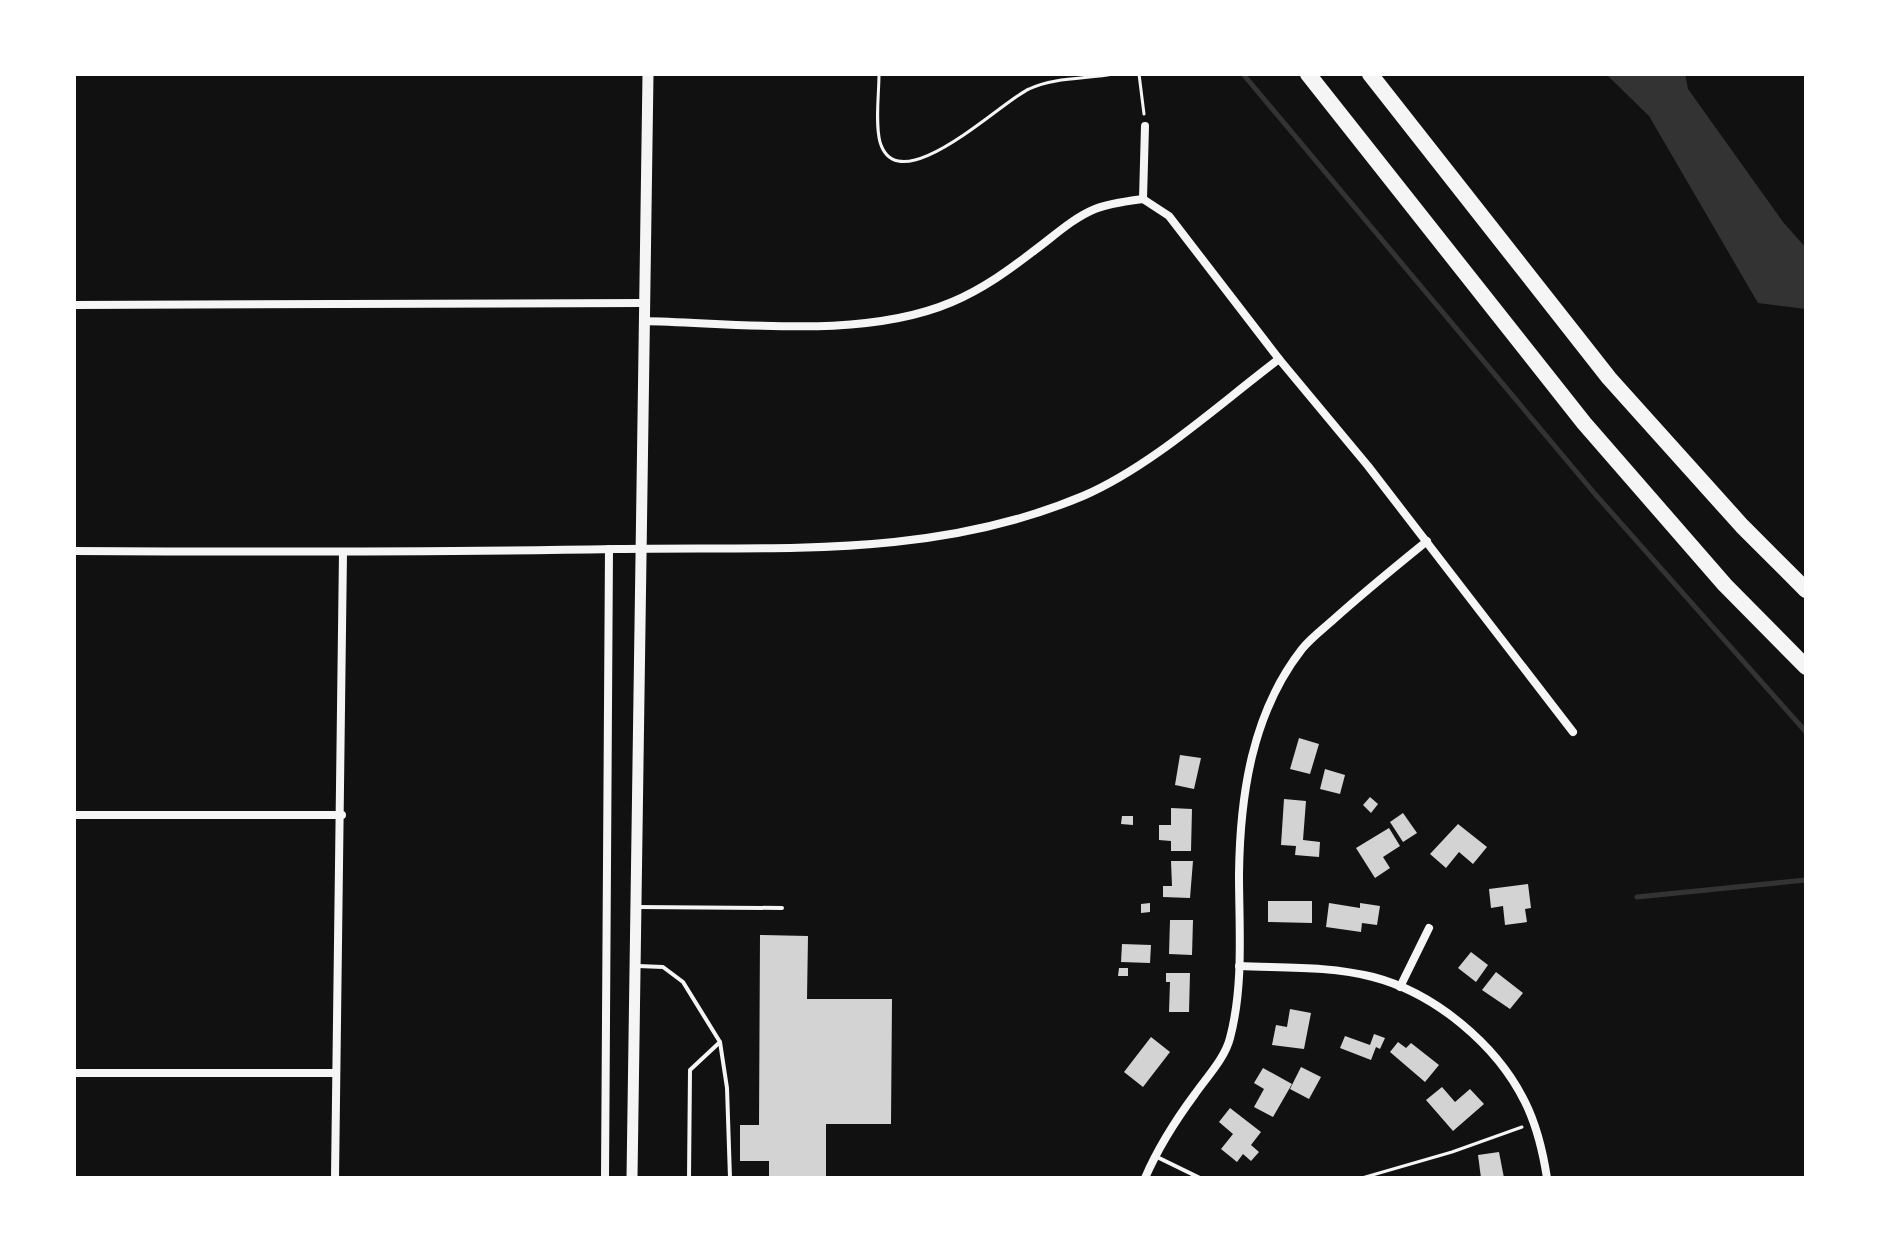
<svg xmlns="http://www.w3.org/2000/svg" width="1880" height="1252" viewBox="0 0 1880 1252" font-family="'Sofia Sans Condensed',sans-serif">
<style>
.water{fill:#333}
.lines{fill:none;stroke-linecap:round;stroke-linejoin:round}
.stream{stroke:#333;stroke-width:5}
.building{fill:#d3d3d3}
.path{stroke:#f5f5f5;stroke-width:3}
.service{stroke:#f5f5f5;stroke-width:4}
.minor{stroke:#f5f5f5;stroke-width:8}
.tertiary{stroke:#f5f5f5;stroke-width:11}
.motorway{stroke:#f5f5f5;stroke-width:16}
</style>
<rect width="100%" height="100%" fill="#111"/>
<!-- water -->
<path class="water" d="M1606 74H1685L1688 89 1783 222 1806 248V309L1758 303 1649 116Z"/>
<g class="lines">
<!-- stream -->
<g class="stream">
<path d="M1243 74 1595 494 1806 732"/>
<path d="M1637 897 1806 880"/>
</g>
</g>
<!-- building -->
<g class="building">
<path d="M1299 738 1319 744 1310 774 1290 769Z"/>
<path d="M1180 755 1201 758 1194 789 1175 785Z"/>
<path d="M1325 769 1345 775 1340 794 1320 789Z"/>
<path d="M1370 797 1378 804 1371 813 1363 805Z"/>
<path d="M1284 799 1306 801 1303 840 1320 842 1319 857 1295 855 1296 846 1281 845Z"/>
<path d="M1171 808 1192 809 1191 851H1171V841L1159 840V825H1171Z"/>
<path d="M1403 813 1417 833 1403 842 1390 822Z"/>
<path d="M1122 816H1133V825L1121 824Z"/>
<path d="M1458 824 1487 847 1473 864 1459 852 1446 868 1430 854Z"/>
<path d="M1389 828 1400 846 1383 857 1390 868 1375 878 1356 848Z"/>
<path d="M1171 861H1193L1190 898 1163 897V886H1172Z"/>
<path d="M1528 884 1531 908 1525 909 1527 922 1505 925 1503 906 1491 908 1489 889Z"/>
<path d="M1268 901H1312V923L1268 922Z"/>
<path d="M1150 903V912L1141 913V904Z"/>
<path d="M1329 903 1360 908V903L1380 906 1377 925 1362 923 1361 932 1326 927Z"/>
<path d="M1170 920H1193L1192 955 1169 954Z"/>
<path d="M760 935 808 936 807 999H892L891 1124H826V1178H769V1161H740V1125H759Z"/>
<path d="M1122 944 1151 945 1150 963 1121 962Z"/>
<path d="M1471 952 1488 965 1476 982 1458 968Z"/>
<path d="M1119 968H1128V976H1118Z"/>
<path d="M1496 972 1523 993 1510 1009 1482 990Z"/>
<path d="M1166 973H1190L1189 1012H1169L1170 982H1166Z"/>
<path d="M1290 1009 1311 1013 1304 1049 1272 1045 1276 1025 1287 1027Z"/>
<path d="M1374 1034 1385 1038 1380 1049 1376 1047 1371 1060 1340 1048 1345 1036 1370 1045Z"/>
<path d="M1151 1037 1170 1052 1143 1087 1124 1072Z"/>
<path d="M1398 1042 1406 1048 1411 1043 1439 1065 1425 1082 1390 1052Z"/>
<path d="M1301 1067 1321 1077 1309 1099 1290 1089Z"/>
<path d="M1263 1068 1292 1084 1273 1117 1254 1107 1264 1089 1254 1083Z"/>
<path d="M1442 1087 1455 1102 1470 1089 1484 1104 1453 1131 1426 1100Z"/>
<path d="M1230 1108 1261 1132 1251 1145 1259 1152 1251 1161 1243 1154 1237 1162 1221 1149 1233 1134 1219 1122Z"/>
<path d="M1499 1152 1504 1178H1481L1478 1155Z"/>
</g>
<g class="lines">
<!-- path -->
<g class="path">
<path d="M879 74C879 94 875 123 880 142 898 204 1003 100 1029 89 1054 77 1087 79 1114 74"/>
<path d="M1139 74 1144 114"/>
<path d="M1362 1178 1452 1152 1522 1127"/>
</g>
<!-- service -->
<g class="service">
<path d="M637 907 782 908"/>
<path d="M638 966 663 967 683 982 720 1042 727 1088 730 1178"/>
<path d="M1157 1157 1200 1178"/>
<path d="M689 1178 690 1070 720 1042"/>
</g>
<!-- minor -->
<g class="minor">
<path d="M1143 199 1169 216 1279 359 1368 466 1573 732"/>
<path d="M1143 199 1145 126"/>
<path d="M74 305 643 303"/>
<path d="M643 321C739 323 863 340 952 302 983 289 1009 270 1035 250 1054 236 1073 218 1095 209 1110 203 1128 201 1143 199"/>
<path d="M74 551C255 552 436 552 616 549 776 546 931 560 1083 496 1152 466 1218 405 1279 359"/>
<path d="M74 815H342"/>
<path d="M1239 966C1284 968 1330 966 1373 977 1435 993 1497 1045 1525 1102 1537 1126 1543 1152 1547 1178"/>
<path d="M1400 987 1429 928"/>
<path d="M74 1073H336"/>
<path d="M335 1178 343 552"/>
<path d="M605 1178 609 549"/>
<path d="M1145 1178C1158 1148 1175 1121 1195 1094 1207 1077 1225 1058 1230 1038 1244 985 1239 928 1239 874 1240 795 1252 713 1302 649 1311 638 1323 629 1333 620 1364 592 1395 567 1427 541"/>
</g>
<!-- tertiary -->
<path class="tertiary" d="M632 1178 648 74"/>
<!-- motorway -->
<g class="motorway">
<path d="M1308 74 1584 423 1725 585 1806 667"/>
<path d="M1370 74 1609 378 1742 526 1806 590"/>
</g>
</g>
<!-- border -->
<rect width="1880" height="1252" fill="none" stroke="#ffffff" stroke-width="152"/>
</svg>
